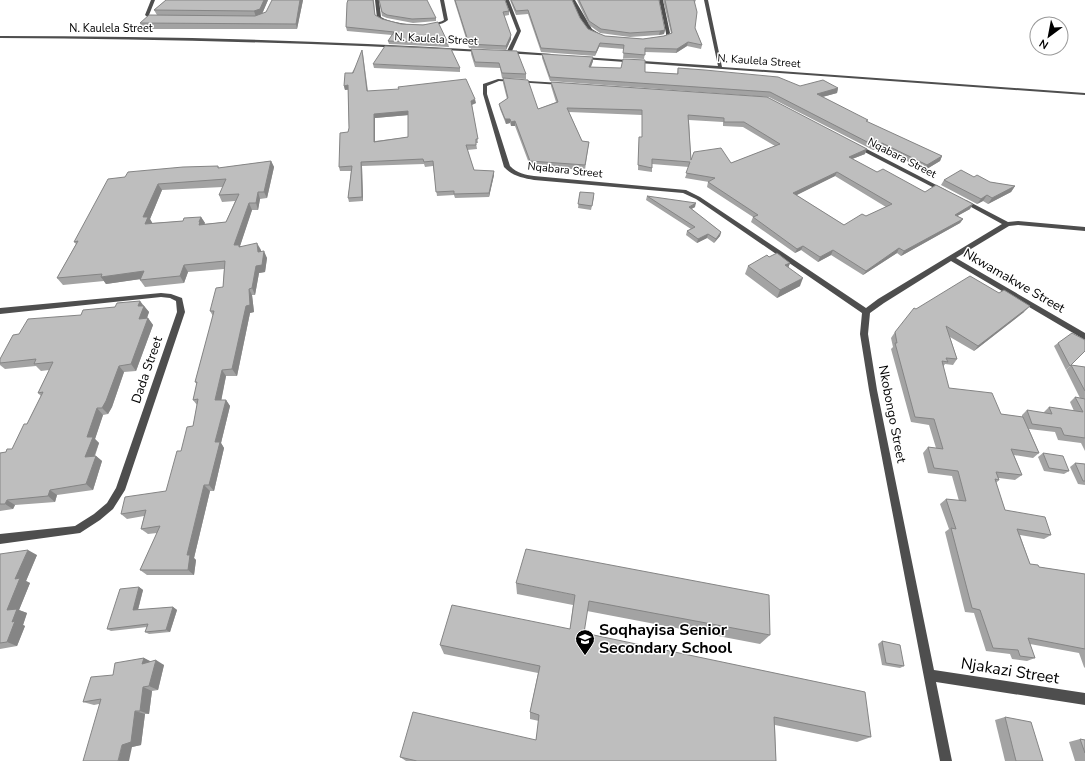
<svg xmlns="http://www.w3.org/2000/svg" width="1085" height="761" viewBox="0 0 1085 761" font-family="'Nunito Sans',sans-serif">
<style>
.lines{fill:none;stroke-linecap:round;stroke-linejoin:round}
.street{fill:#4e4e4e;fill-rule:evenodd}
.wall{fill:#a3a3a3;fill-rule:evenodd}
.shaded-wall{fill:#858585}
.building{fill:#bebebe;stroke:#858585;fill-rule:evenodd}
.labels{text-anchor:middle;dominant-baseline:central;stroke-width:3;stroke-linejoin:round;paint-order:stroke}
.far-street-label{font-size:11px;fill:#000;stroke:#fff}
.street-label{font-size:13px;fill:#000;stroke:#fff}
.near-poi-label{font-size:16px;font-weight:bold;fill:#000;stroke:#fff;text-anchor:start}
.near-street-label{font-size:16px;fill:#000;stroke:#fff}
</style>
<rect width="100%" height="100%" fill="#fff"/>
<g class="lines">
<!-- street -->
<g class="street">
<path d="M151 0H155L149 15 152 17 158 18V20L150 19 145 15Z"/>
<path d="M375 0H379L381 17C394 25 431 28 444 20L440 0H444L448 20C435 31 390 28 377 18Z"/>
<path d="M505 0H509L521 31 512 51 552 54 554 55V56L505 53V52L507 51 517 31Z"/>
<path d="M571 0H575L592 29 600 34V36C585 35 578 12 571 0Z"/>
<path d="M659 0H663L670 33V37L660 41H658V39L666 35V33Z"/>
<path d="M704 0H708L722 67 1085 93V95L583 59 581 58 583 57 718 66Z"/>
<path d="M0 36C161 36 321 40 482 50L484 51 482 52C321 43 161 39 0 38Z"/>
<path d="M498 79 561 83 563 84 561 85 499 81 487 86V94L510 166C517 173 525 175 534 176L686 190 700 197 866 308 878 299 1002 224 962 202V200H966L1008 222 1018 221 1085 227V231L1018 225 1009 226 956 258 1085 333V340L951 261 884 303 870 313 868 334 877 390 934 670 1085 693V705L936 682 952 761H940L869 390 860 334 862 313 696 199 683 193 534 180C523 178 512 176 504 167L483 94V84Z"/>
<path d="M857 144 946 190 947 191 944 193 942 192 855 147 854 146Z"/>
<path d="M161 293 171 294 182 298 185 312 125 490 113 509 100 520 80 533 0 544V534L75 526 94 514 107 503 116 488 177 312 176 301 170 298 161 297 0 314V308Z"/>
</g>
</g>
<!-- wall -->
<g class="wall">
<path d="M166 0H268L262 14 303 0 297 29H142L140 23 157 15 154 10Z"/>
<path d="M348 0H374L375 15 382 19 448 43 449 47 389 44 388 41 392 35 347 31 346 27Z"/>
<path d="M379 0 436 18V21L413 23 387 18 382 16Z"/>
<path d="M454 0H505L509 11V15L504 16 511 35V39L506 50 469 48Z"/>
<path d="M510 0H572L580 18 588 29 605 36 643 39 664 36 671 33 663 0H696L695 2V28L702 45 701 49 687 46 676 53 645 52 644 59 623 58 624 49 599 47 595 56 541 52 528 14 516 15Z"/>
<path d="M577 0H659L665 30 664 34 659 35 630 37 600 33 589 25Z"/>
<path d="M471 49 526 74V79L502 78 500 68 475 67 471 54Z"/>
<path d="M363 54 368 91 476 103 472 105 478 143H476L477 149 467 150 474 170 494 175 489 197 455 198 454 195 437 196 433 166 425 167 424 164 362 166 363 201 349 202 348 198 351 171H340L339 167 349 128 348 90H345L344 86ZM408 115V137L375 141V118Z"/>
<path d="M542 54 593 57V61L591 67 645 72 677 74 678 68 800 86 838 88 837 93 822 97 867 122 942 156 940 161 925 170 879 147 873 150 769 97 550 81 542 58Z"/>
<path d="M373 64 460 68V72L374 68Z"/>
<path d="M503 78 538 109 556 102 551 86V82L767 97 865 154 852 159 877 172 925 192 970 209 957 216 963 219 960 223 901 256 897 253 863 275 831 255 818 262 801 250 795 253 751 222 753 217 707 187 708 182H709L685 178 689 167 652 164V172L638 170 639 141V137H642V115L569 112 582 141 589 142 585 170 530 166 515 126H511L510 123 506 124 500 109 499 104 507 99 503 83ZM689 120 723 122V126L743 127 775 146 731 163 691 160ZM835 176 886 207 866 216 844 225 796 195Z"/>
<path d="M271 161 274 167 267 198 260 199 258 210H252L240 246 261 250V251L267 258 265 272 259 273 255 295H252L254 312 250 313 237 376H226L221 400H226L230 406 221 443 224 448 214 491H210L194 558 196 560 194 575H147L140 570 157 533 148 534 141 529 144 516 127 519 121 514 166 491 181 451 193 426 197 405 193 400 197 384 195 382 213 316 210 311 223 287 224 269 188 272 184 283 145 287 140 280V279L106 284 104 281 63 285 57 278 76 244 74 242 125 177 218 166 219 168ZM223 187 219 195 222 202 235 201 226 222 204 224 205 223 201 217 183 221 152 223 150 219 162 190Z"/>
<path d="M974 177 990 182 1015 186 1011 192 988 204 983 201 977 204 941 185 944 180Z"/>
<path d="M580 192 594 197 591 210 578 208Z"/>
<path d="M647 196 695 207 691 209 721 232 720 236 714 243 707 238 697 243 686 235 687 231 691 229 646 200Z"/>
<path d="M769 257 790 263 788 268 800 286 777 298 745 274 748 266Z"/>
<path d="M140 301 149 312 147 318H148L153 325 136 371 124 372 112 407 108 414 103 415 95 439 99 443 95 456H96L102 461 93 490 57 495 55 502 15 505 13 509 0 511V453L6 452 12 449 27 424 41 396 38 393 49 370 41 371 36 366 5 369 0 365V359L19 334 81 315Z"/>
<path d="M916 309 1024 312 974 351 950 337 957 359 953 365 945 364 943 367 949 388 1001 414 1022 417V415L1027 410 1044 413V412L1049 407 1074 411 1070 402 1075 397 1080 398 1066 370 1071 365 1085 367V451L1081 443 1058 440 1055 432 1029 429 1039 453 1033 458 1014 455 1022 475 1015 480 999 478V480L996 483 1005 510 1051 535 1044 539 1020 535 1030 564 1039 567 1085 574V668L1084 667 1079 653 1030 644 1035 658 1027 661 1012 659 1010 654 986 651 974 613 965 612 945 532 949 529 940 504 946 499 959 501 952 476 928 473 923 453 928 447 936 448 929 425 911 422 891 349 893 347 891 338 895 332Z"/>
<path d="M1058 343 1085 351 1066 370 1054 346Z"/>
<path d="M1043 453 1069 471 1064 474 1044 471 1038 457Z"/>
<path d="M1075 463 1085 464V485L1078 484 1070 467Z"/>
<path d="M0 555H37L26 581 30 583 19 610 27 613 23 625 25 626 17 646 0 649Z"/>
<path d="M516 583 770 635 760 644 587 611 584 633 871 737 857 742 775 725 776 761H406L400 757 536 740 539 721 530 719V712L538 673 444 654 440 645 570 629 573 605 517 594Z"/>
<path d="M139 587 143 590 138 610 173 607 177 610 170 632 149 634 145 632 147 627 111 631 107 629Z"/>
<path d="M882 641 904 666 900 668 882 665 878 644Z"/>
<path d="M144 658 151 662 164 665 158 690 152 691 149 714H145L141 745 132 747 99 704 94 705 83 702 113 675Z"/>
<path d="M1005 717 1043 761H1005L995 720Z"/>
<path d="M1080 739 1085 740V761H1075L1069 742Z"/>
</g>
<!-- shaded-wall -->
<g class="shaded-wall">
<path d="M264 0H268L262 14 256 17 254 11Z"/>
<path d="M300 0H303L297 29 296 24Z"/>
<path d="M665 30 664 34 659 35 660 31Z"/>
<path d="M511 35V39L506 50V46Z"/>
<path d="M688 42 687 46 676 53 677 49Z"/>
<path d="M600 43 599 47 595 56 596 52Z"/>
<path d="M593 57V61L589 71V67Z"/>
<path d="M348 85 349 89 345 90 344 86Z"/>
<path d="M838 88 837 93 815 99 817 94Z"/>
<path d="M475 99 476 103 471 105V101Z"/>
<path d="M408 111 409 115 375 118V146L374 142V114Z"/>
<path d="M505 119H510V123L506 124Z"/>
<path d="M515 121V126H511V122Z"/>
<path d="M882 143 879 147 873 150 875 146Z"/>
<path d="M867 149 865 154 847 161 849 157Z"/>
<path d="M942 156 940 161 925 170 927 165Z"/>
<path d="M271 161 274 167 267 198 264 192Z"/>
<path d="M361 162 362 166 363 201 362 197Z"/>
<path d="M494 171V175L489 197V193Z"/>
<path d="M837 172 835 176 791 198 793 193Z"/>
<path d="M158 184 162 190 150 219 153 224H145L143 217Z"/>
<path d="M1015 186 1011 192 988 204 992 198Z"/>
<path d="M258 192 260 199 258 210 256 203Z"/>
<path d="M987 195 983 201 977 204 981 199Z"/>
<path d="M249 203 252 210 240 246 243 251 234 245Z"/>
<path d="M696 203 695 207 688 211 689 207Z"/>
<path d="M973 204 970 209 952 219 955 215Z"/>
<path d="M201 217 205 223 203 227 199 225V222Z"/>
<path d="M963 219 960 223 901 256 904 251Z"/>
<path d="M721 232 720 236 714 243 716 239Z"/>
<path d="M708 234 707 238 697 243 698 239Z"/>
<path d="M257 243 261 250V259L258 252Z"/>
<path d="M803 246 801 250 795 253 797 249Z"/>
<path d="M899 248 897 253 863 275 866 271Z"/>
<path d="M833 250 831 255 818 262 820 257Z"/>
<path d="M264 251 267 258 265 272 259 273 255 295 252 288 256 266Z"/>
<path d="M790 263 787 271 785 265Z"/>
<path d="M184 265 188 272 184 283 180 276Z"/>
<path d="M144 271 148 278 106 284 101 277Z"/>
<path d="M803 278 800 286 777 298 780 290Z"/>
<path d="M249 289 252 295 254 312 250 313 237 376 232 369Z"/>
<path d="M140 301 144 307V306L149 312 144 326 139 319 138 306Z"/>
<path d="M1030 306 1024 312 974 351 978 346Z"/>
<path d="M148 318 153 325 136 371 131 364Z"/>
<path d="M119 366 124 372 112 407 108 414 102 408Z"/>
<path d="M222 370 226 376 220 407 215 400Z"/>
<path d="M226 400 230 406 221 443 224 448 214 491 209 485 215 442Z"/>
<path d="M97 408 103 415 95 439 99 443 92 462 85 457 87 437Z"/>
<path d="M96 456 102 461 93 490 86 484Z"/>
<path d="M204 485 210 491 194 558 196 560 194 575 188 570 187 555Z"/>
<path d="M50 490 57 495 55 502 48 496Z"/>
<path d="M7 500 15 505 13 509 5 504Z"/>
<path d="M28 550 37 555 26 581 30 583 19 610 27 613 23 625 25 626 17 646 7 642 12 622 7 610 15 579Z"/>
<path d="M139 587 143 590 137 613 133 610Z"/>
<path d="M173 607 177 610 170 632 166 630Z"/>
<path d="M144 658 152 662 142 664Z"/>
<path d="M156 660 164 665 158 690 149 686Z"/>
<path d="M143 687 152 691 149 714 140 711Z"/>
<path d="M135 711 145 714 141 745 132 747 129 761H118L122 745Z"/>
</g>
<!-- building -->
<g class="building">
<path d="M166 0H264L260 9 254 11 154 10Z"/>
<path d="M272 0H300L296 24 140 23 149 15 255 16 266 12Z"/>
<path d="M348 0H373L375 15 382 19 401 24 423 25 438 22 448 43 388 41 394 32 346 27 347 3Z"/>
<path d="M379 0H427L436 18 412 19 387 15 382 12Z"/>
<path d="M455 0H505L509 11 503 12 511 35 506 46 469 44Z"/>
<path d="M511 0H572L580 18 588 29 605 36 643 39 664 36 672 33 665 0H694L697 12 695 28 702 45 688 42 677 49 645 48V55L623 53 624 45 600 43 596 52 541 48 528 10 516 11Z"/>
<path d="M579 0H659L665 30 660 31 630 33 601 29 589 21Z"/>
<path d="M385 46 451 49 460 68 373 64Z"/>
<path d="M471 49 517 51 526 74 502 73 499 63 475 62Z"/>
<path d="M362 50 367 91 399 89 398 87 466 79 475 99 471 101 478 139H476V145H466L474 170 494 171 489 193 454 194V191L436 192 433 161 424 162 423 159 361 162 362 197 348 198 352 166 339 167 340 133 348 132 349 128 348 85 344 86 345 73H353ZM408 111V137L374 142V114Z"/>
<path d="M542 54 593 57 589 67 621 68 623 59 645 60V72L678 74V68L705 70 778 77 800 86 823 80 838 88 817 94 868 120 866 121 942 156 927 165 882 143 875 146 770 92 550 77Z"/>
<path d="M503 78 528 80 538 109 558 102 551 82 767 97 867 149 849 157 877 172 883 169 925 192 936 185 973 204 955 215 963 219 904 251 899 248 866 271 833 250 820 257 803 246 797 249 753 217 758 215 708 182 715 178 686 173 690 162 652 159V168L638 165 639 137H642V110L567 108 582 141 589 142 585 165 530 161 515 121 511 122 510 119H505L499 104 508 98ZM688 115 724 118V122H744L780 144 731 163 721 148 694 152 691 160ZM837 172 892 204 866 216 862 214 844 225 793 193Z"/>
<path d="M271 161 264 192H258L256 203H249L234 245H239V247L257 243 258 252 264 251 262 265 256 266 252 288 249 289 250 305 246 306 232 369 222 370 215 400H226L215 442H220L209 485H204L187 555H190L188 570H140L160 526 141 529 146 510 121 514 125 497 166 491 177 451H181L187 427 193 426 198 399 193 400 197 382H195L214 311H210L216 288 223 287 225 261 184 265 180 276 140 280 144 271 101 277 102 274 57 278 78 241 74 242 108 179 125 177 128 172 183 167 218 166V168ZM226 179 219 195 239 194 226 222 199 225 200 222H199L201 217 184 218 183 221 145 224 148 217H143L158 184Z"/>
<path d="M961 170 974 177 977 175 990 182 1015 186 992 198 987 195 981 199 944 180Z"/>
<path d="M580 192 594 193 592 206 578 204Z"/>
<path d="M647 196 696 203 689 207 721 232 716 239 708 234 698 239 687 231 695 227Z"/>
<path d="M777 253 790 263 785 265 803 278 780 290 748 266 767 255 769 257Z"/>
<path d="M970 276 999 293 1004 290 1030 306 978 346 946 326 957 359 946 358 948 362 942 361 949 388 992 393 1001 414 1023 417 1039 453 1011 449 1022 475 996 472 999 480 995 479 1005 510 1045 517 1051 535 1017 529 1030 564 1038 565 1039 567 1085 574V649L1028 638 1035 658 1020 656 1018 650 993 648 980 610 972 608 951 528 956 529 946 499 966 501 958 471 934 468 928 447 943 449 934 419 915 417 895 343H897L895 332 914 308 916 309Z"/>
<path d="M140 301 138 306H144L139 319 148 318 131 364 119 366 106 401 102 408H97L87 437H93L85 457 96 456 86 484 50 490 48 496 7 500 5 504H0V453L6 452 7 449H12L24 424H27L43 392 38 393 53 362 34 364 36 359 0 363V359L13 335 19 334 28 319 81 315 83 310 115 307 117 303Z"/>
<path d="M1072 333 1085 340V351L1070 366 1058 343Z"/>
<path d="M1071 365 1085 367V391Z"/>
<path d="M1075 397 1085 399V438L1064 435 1061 428 1032 424 1027 410 1052 414 1049 407 1083 412Z"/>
<path d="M1043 453 1063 456 1069 471 1049 468Z"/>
<path d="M1075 463 1085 464V481H1083Z"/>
<path d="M526 549 769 595 770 635 589 601 584 633 865 692 871 737 774 717 776 761H417L400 757 413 712 536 740 539 715 530 712 540 666 440 645 452 605 570 629 575 595 516 583Z"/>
<path d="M28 550 15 579 20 578 7 610 17 609 12 622 15 621 7 642 0 643V554Z"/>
<path d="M139 587 133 610 173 607 166 630 145 632 148 624 107 629 120 589Z"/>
<path d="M882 641 900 645 904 666 886 663Z"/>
<path d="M144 658 142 664 156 660 149 686 143 687 140 711H135L131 742 122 745 118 761H83L101 699 83 702 91 677 113 675 115 663Z"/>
<path d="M1005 717 1031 722 1043 761H1016Z"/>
<path d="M1080 739 1085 740V753Z"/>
</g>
<!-- icons -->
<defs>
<g id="school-pin" transform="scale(1)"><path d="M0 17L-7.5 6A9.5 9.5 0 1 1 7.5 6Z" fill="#000" stroke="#fff"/><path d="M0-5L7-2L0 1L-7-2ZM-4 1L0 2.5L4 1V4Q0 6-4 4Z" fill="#fff"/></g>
</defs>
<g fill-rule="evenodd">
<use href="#school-pin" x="585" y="639"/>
</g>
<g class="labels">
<!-- far-street labels -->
<g class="far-street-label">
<text x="111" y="28">N. Kaulela Street</text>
<text transform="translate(436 39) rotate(3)">N. Kaulela Street</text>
<text transform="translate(759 61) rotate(4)">N. Kaulela Street</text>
<text transform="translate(902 158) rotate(27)">Nqabara Street</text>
<text transform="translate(565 170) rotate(6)">Nqabara Street</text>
</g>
<!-- street labels -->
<g class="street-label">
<text transform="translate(1014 281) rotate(30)">Nkwamakwe Street</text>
<text transform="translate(147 370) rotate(-71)">Dada Street</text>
<text transform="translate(892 414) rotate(79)">Nkobongo Street</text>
</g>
<!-- near-poi labels -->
<g class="near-poi-label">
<text x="599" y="630">Soqhayisa Senior<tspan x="599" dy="18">Secondary School</tspan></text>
</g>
<!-- near-street labels -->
<g class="near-street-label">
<text transform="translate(1010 671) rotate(9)">Njakazi Street</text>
</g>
</g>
<!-- north arrow -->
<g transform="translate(1049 36) rotate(212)"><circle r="19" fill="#ffffff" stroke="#999999"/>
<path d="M0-3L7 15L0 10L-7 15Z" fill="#000000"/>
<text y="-6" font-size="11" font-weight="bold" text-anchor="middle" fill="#000000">N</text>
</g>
</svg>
